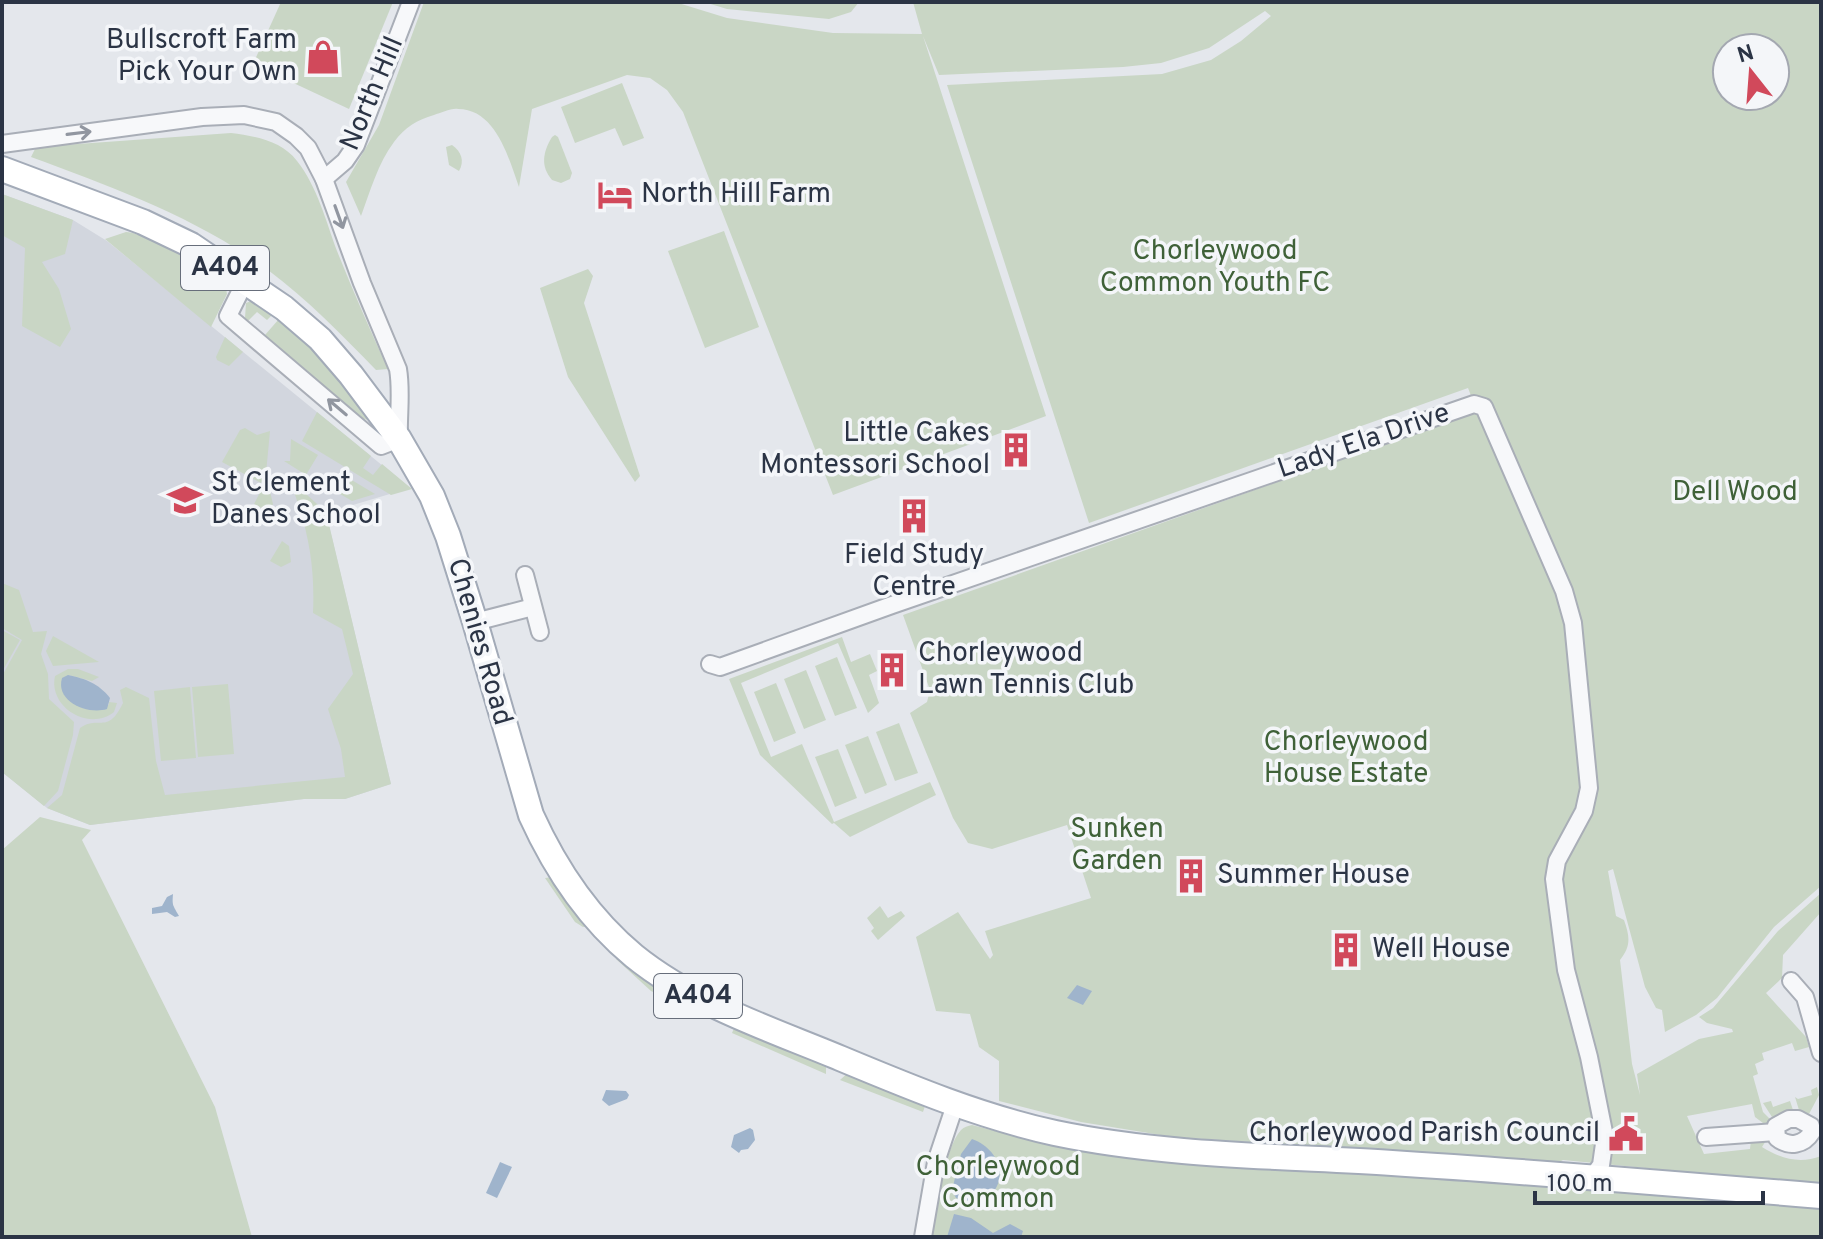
<svg xmlns="http://www.w3.org/2000/svg" width="1823" height="1239" viewBox="0 0 1823 1239" font-family="Overpass,sans-serif">
<style>
.built{fill:#d2d6de}
.green{fill:#c9d6c5;fill-rule:evenodd}
.water{fill:#9fb4cc}
.lines{fill:none;stroke-linecap:round;stroke-linejoin:round}
.street-casing{stroke:#a9aeb7;stroke-width:20}
.primary-casing{stroke:#a3abb8;stroke-width:28}
.street{stroke:#f7f8fa;stroke-width:16}
.primary{stroke:#fff;stroke-width:24}
.oneway{stroke:#9196a0}
.labels{text-anchor:middle;dominant-baseline:central;stroke-width:7;stroke-linejoin:round;paint-order:stroke}
.shield{fill:#f4f6f9;stroke:#676e7b;stroke-width:2}
.shield-label{font-size:26px;font-weight:bold;fill:#2b3445}
.poi-label{font-size:28px;fill:#2b3445;stroke:#f4f6f9;text-anchor:start}
.street-label{font-size:28px;fill:#2b3445;stroke:#f4f6f9}
.park-label{font-size:28px;fill:#3f6138;stroke:#f4f6f9}
</style>
<rect width="100%" height="100%" fill="#e4e7ec"/>
<!-- built -->
<path class="built" d="M2 194 73 220 107 241 410 488 326 513 391 784 345 799H304L90 825 47 808 2 772Z"/>
<!-- green -->
<g class="green">
<path d="M281 2H393L349 109 253 64Z"/>
<path d="M424 2H675L727 18 833 33 922 34 913 2H1821V886L1774 927 1717 998 1696 1015 1665 1032 1662 1010 1656 1008 1645 987 1613 869 1608 871 1616 916 1624 920C1630 937 1631 946 1620 960L1632 1064 1640 1095 1637 1074 1699 1039 1733 1032 1732 1029 1707 1023 1699 1017 1713 1008 1778 931 1821 893V912L1783 955 1782 978 1766 993 1806 1037 1809 1047 1795 1051 1792 1043 1762 1053 1764 1060 1755 1064 1758 1074 1753 1076 1763 1112 1772 1121 1767 1126 1755 1117 1752 1104 1687 1116 1704 1154 1750 1149 1751 1140 1767 1139 1762 1147C1781 1159 1800 1164 1821 1156V1185L1563 1160 1559 1162 1173 1137 1081 1122 999 1101V1061L979 1047 970 1014 936 1011 916 937 958 912 990 959 993 955 985 931 1091 898 1067 825 992 849 968 843 953 818 910 713 927 702 930 690 903 615 1477 411 1468 388 1089 523 947 85 1162 74 1211 60 1241 41 1271 16 1265 11 1209 48 1161 63 1123 67 939 75 923 36 1046 416 833 495 683 112 667 90 650 78 627 75 532 109 519 187C509 159 496 109 458 109 451 108 441 113 434 115 417 120 405 127 394 142 378 163 370 192 361 216L346 182 379 125ZM1727 48H1775V96H1727Z"/>
<path d="M704 2H859L851 12 829 19 727 9Z"/>
<path d="M622 83 644 138 623 146 615 128 575 143 561 107Z"/>
<path d="M231 133C255 136 282 141 297 161 317 186 326 221 337 251 353 291 370 330 388 369L376 370C341 334 308 300 268 270 198 218 112 187 31 157L36 147Z"/>
<path d="M555 135 558 137 572 173 570 179 561 183 552 180C540 166 543 152 552 137Z"/>
<path d="M452 145C461 151 465 161 459 171L449 165 446 147Z"/>
<path d="M2 194 73 220 65 254 42 262 59 289 71 329 60 347 22 326 25 248 2 235Z"/>
<path d="M724 231 759 327 705 348 668 251Z"/>
<path d="M126 232C148 234 209 264 223 281 227 285 226 289 227 294L211 327 105 239Z"/>
<path d="M588 269 593 276 584 303 640 476 635 482 568 377 540 288Z"/>
<path d="M254 300 273 314 267 320 257 312 248 321 245 318 246 303Z"/>
<path d="M279 319 320 356 371 417 370 421 362 418 265 335Z"/>
<path d="M225 337 243 352 229 366 217 360 216 357Z"/>
<path d="M317 412 371 456 363 468 373 475 382 464 412 489 391 495 302 441Z"/>
<path d="M245 428 257 435 270 431 266 473 261 483 222 462 240 430Z"/>
<path d="M291 439 318 455 306 475 284 461H290Z"/>
<path d="M345 476 375 494 352 501 335 491Z"/>
<path d="M267 479 273 504 269 512 254 504Z"/>
<path d="M283 481 306 494 326 512 391 784 345 799H304L90 825 47 808 62 795 80 728C99 714 107 736 123 703L120 690 126 687 149 698 156 761 165 795 345 777 341 749 328 709 353 674 342 629 313 613C315 569 309 533 294 492L290 493 288 485H278Z"/>
<path d="M282 541 289 546 291 562 281 567 270 561Z"/>
<path d="M2 583 19 590 33 632 47 631 41 654 48 674 49 699 74 722 73 735 58 791 44 806 2 772V676L22 640 2 628Z"/>
<path d="M2 630 20 640 2 672Z"/>
<path d="M53 636 99 662 53 666 46 651Z"/>
<path d="M842 637 851 662 870 654 877 671 869 675 879 703 868 713 838 643 741 683 771 757 802 744 834 822 930 782 936 795 850 837 834 823 832 824 760 755 729 679Z"/>
<path d="M837 657 857 708 835 716 815 666Z"/>
<path d="M68 669H78L99 677 92 681 68 675 109 705V702L117 703 114 712C89 732 48 707 55 676Z"/>
<path d="M806 670 826 720 804 729 784 679Z"/>
<path d="M776 683 796 733 774 742 754 692Z"/>
<path d="M228 684 234 754 198 757 192 687Z"/>
<path d="M190 687 196 758 161 761 154 691Z"/>
<path d="M899 723 918 773 895 781 876 732Z"/>
<path d="M868 736 887 785 865 794 845 745Z"/>
<path d="M838 749 857 798 835 807 815 757Z"/>
<path d="M40 817 91 830 82 840 215 1107 252 1237H2V850Z"/>
<path d="M553 877 590 926 583 927 575 922 545 878Z"/>
<path d="M880 906 888 918 901 911 905 916 878 940 871 931 874 928 867 918Z"/>
<path d="M625 958 706 1012V1017L651 991 616 959Z"/>
<path d="M735 1026 826 1063V1074L732 1033Z"/>
<path d="M849 1072 926 1103 923 1112 840 1080Z"/>
<path d="M1817 1087 1819 1095 1809 1114 1799 1110 1795 1097 1798 1099 1812 1095 1811 1090Z"/>
<path d="M1771 1101 1773 1107 1790 1101 1793 1110 1772 1117 1763 1103Z"/>
<path d="M972 1125 1048 1145 1057 1143 1821 1203V1237H932C937 1212 944 1148 961 1130 964 1127 968 1126 972 1125Z"/>
</g>
<!-- water -->
<g class="water">
<path d="M68 675C86 679 98 683 110 698L107 709C88 715 55 702 62 678Z"/>
<path d="M173 894C172 906 173 905 179 916L175 917 167 912 152 914V908L162 906 167 897Z"/>
<path d="M1077 985 1092 991 1083 1005 1067 998Z"/>
<path d="M606 1090 626 1091 629 1095 627 1099 609 1106 602 1100Z"/>
<path d="M750 1128 753 1130 755 1140 748 1149 741 1150 739 1153 731 1147 734 1135Z"/>
<path d="M972 1139C1005 1151 1012 1192 974 1204L956 1198 952 1190 961 1154Z"/>
<path d="M500 1162 512 1167 497 1198 486 1193Z"/>
<path d="M954 1214 971 1218 993 1233 1010 1224 1023 1231 1021 1237H947Z"/>
</g>
<g class="lines">
<!-- street casing -->
<g class="street-casing">
<g id="street">
<path d="M2 144 202 117 244 115 276 122 296 136 308 148 324 179 362 283 398 369C402 392 398 415 399 439L381 446 228 316 245 282"/>
<path d="M324 179 345 161 356 145 411 2"/>
<path d="M525 575 540 632"/>
<path d="M475 622 533 607"/>
<path d="M710 664 720 667 892 605 1474 404 1484 407 1564 591 1573 623 1589 788 1584 811 1557 861 1554 879 1566 970 1589 1057 1605 1137 1601 1165 1592 1177"/>
<path d="M1791 981 1805 997 1821 1053"/>
<path d="M1789 1119H1798L1811 1126 1812 1132C1804 1145 1789 1148 1777 1138L1776 1126Z"/>
<path d="M1706 1137 1776 1132"/>
<path d="M923 1237 936 1162 955 1105"/>
</g>
</g>
<!-- primary casing -->
<g class="primary-casing">
<path id="primary" d="M2 169 143 222 191 245 284 308 320 339 351 375 399 439 432 496 448 536 475 622 531 815C555 868 588 918 634 956 692 1003 767 1028 835 1056 907 1086 978 1116 1055 1133 1165 1156 1280 1156 1392 1163 1535 1172 1678 1184 1821 1196"/>
</g>
<!-- street -->
<use href="#street" class="street"/>
<!-- primary -->
<use href="#primary" class="primary"/>
</g>
<!-- one-way arrows -->
<defs><path id="oneway-shaft" d="M-6 0H5M1.5-3L5.5 0L1.5 3" fill="none" stroke-width="1.6" stroke-linecap="round" stroke-linejoin="round" transform="scale(2)"/></defs>
<g class="oneway">
<use href="#oneway-shaft" transform="translate(79 133) rotate(-7)"/>
<use href="#oneway-shaft" transform="translate(339 217) rotate(70)"/>
<use href="#oneway-shaft" transform="translate(337 407) rotate(-140)"/>
</g>
<!-- icons -->
<defs>
<g id="shop-bare" transform="scale(2.76)"><path d="M-5-2.5h2.3a2.7 3.5 0 0 1 5.4 0H5L5.5 6h-11ZM-1.5-2.5h3a1.5 2.3 0 0 0-3 0Z" fill="#d1495b" stroke="#f4f6f9" stroke-width="2.5" paint-order="stroke"/></g>
<g id="hotel-bare" transform="scale(2.76)"><path d="M-6-4.5h1.5V1H6V5H4.5V3h-9V5H-6ZM-4 0a1.8 1.8 0 1 1 3.6 0ZM.5 0V-2.5h3Q6-2.5 6 0Z" fill="#d1495b" stroke="#f4f6f9" stroke-width="2.5" paint-order="stroke"/></g>
<g id="building-bare" transform="scale(2.76)"><path d="M-4-6H4V6H1V3H-1V6H-4ZM-2.5-4.3h1.7v1.8h-1.7ZM.8-4.3h1.7v1.8H.8ZM-2.5-1h1.7V.8h-1.7ZM.8-1h1.7V.8H.8Z" fill="#d1495b" stroke="#f4f6f9" stroke-width="2.5" paint-order="stroke"/></g>
<g id="school-bare" transform="scale(2.76)"><path d="M0-5L7-2L0 1L-7-2ZM-4 1L0 2.5L4 1V4Q0 6-4 4Z" fill="#d1495b" stroke="#f4f6f9" stroke-width="2.5" paint-order="stroke"/></g>
<g id="civic-bare" transform="scale(2.76)"><path d="M-.6-6.5H3V-4.5H.6V-3L4-1V1h2V6H-6V1h2V-1L-.6-3ZM-1.2 2.5V6h2.4V2.5Z" fill="#d1495b" stroke="#f4f6f9" stroke-width="2.5" paint-order="stroke"/></g>
</defs>
<g fill-rule="evenodd">
<use href="#shop-bare" x="323" y="57"/>
<use href="#hotel-bare" x="615" y="195"/>
<use href="#building-bare" x="1016" y="450"/>
<use href="#school-bare" x="185" y="500"/>
<use href="#building-bare" x="914" y="516"/>
<use href="#building-bare" x="892" y="670"/>
<use href="#building-bare" x="1191" y="876"/>
<use href="#building-bare" x="1346" y="950"/>
<use href="#civic-bare" x="1626" y="1134"/>
</g>
<g class="labels">
<!-- shield labels -->
<g class="shield">
<rect x="181" y="246" width="88" height="44" rx="6"/>
<rect x="654" y="974" width="88" height="44" rx="6"/>
</g>
<g class="shield-label">
<text x="225" y="268">A404</text>
<text x="698" y="996">A404</text>
</g>
<!-- poi labels -->
<g class="poi-label">
<text x="297" y="41" text-anchor="end">Bullscroft Farm<tspan x="297" dy="32">Pick Your Own</tspan></text>
<text x="641" y="195">North Hill Farm</text>
<text x="990" y="434" text-anchor="end">Little Cakes<tspan x="990" dy="32">Montessori School</tspan></text>
<text x="211" y="484">St Clement<tspan x="211" dy="32">Danes School</tspan></text>
<text x="914" y="556" text-anchor="middle">Field Study<tspan x="914" dy="32">Centre</tspan></text>
<text x="918" y="654">Chorleywood<tspan x="918" dy="32">Lawn Tennis Club</tspan></text>
<text x="1217" y="876">Summer House</text>
<text x="1372" y="950">Well House</text>
<text x="1600" y="1134" text-anchor="end">Chorleywood Parish Council</text>
</g>
<!-- street labels -->
<g class="street-label">
<text transform="translate(373 94) rotate(-67)">North Hill</text>
<text transform="translate(1364 442) rotate(-19)">Lady Ela Drive</text>
<text transform="translate(479 642) rotate(74)">Chenies Road</text>
</g>
<!-- park labels -->
<g class="park-label">
<text x="1215" y="252">Chorleywood<tspan x="1215" dy="32">Common Youth FC</tspan></text>
<text x="1735" y="493">Dell Wood</text>
<text x="1346" y="743">Chorleywood<tspan x="1346" dy="32">House Estate</tspan></text>
<text x="1117" y="830">Sunken<tspan x="1117" dy="32">Garden</tspan></text>
<text x="998" y="1168">Chorleywood<tspan x="998" dy="32">Common</tspan></text>
</g>
</g>
<!-- border -->
<rect width="1823" height="1239" fill="none" stroke="#2b3445" stroke-width="8"/>
<!-- north arrow -->
<g transform="translate(1751 72) rotate(343)"><circle r="38" fill="#f4f6f9" stroke="#a4a8b1" stroke-width="2"/>
<path d="M0-6L14 30L0 20L-14 30Z" fill="#d1495b"/>
<text y="-12" font-size="22" font-weight="bold" text-anchor="middle" fill="#2b3445">N</text>
</g>
<!-- scale -->
<path d="M1535 1191v12h228v-12" fill="none" stroke="#2b3445" stroke-width="4"/>
<text x="1547" y="1191" font-size="24" fill="#2b3445" stroke="#f4f6f9" stroke-width="6" paint-order="stroke">100 m</text>
</svg>
